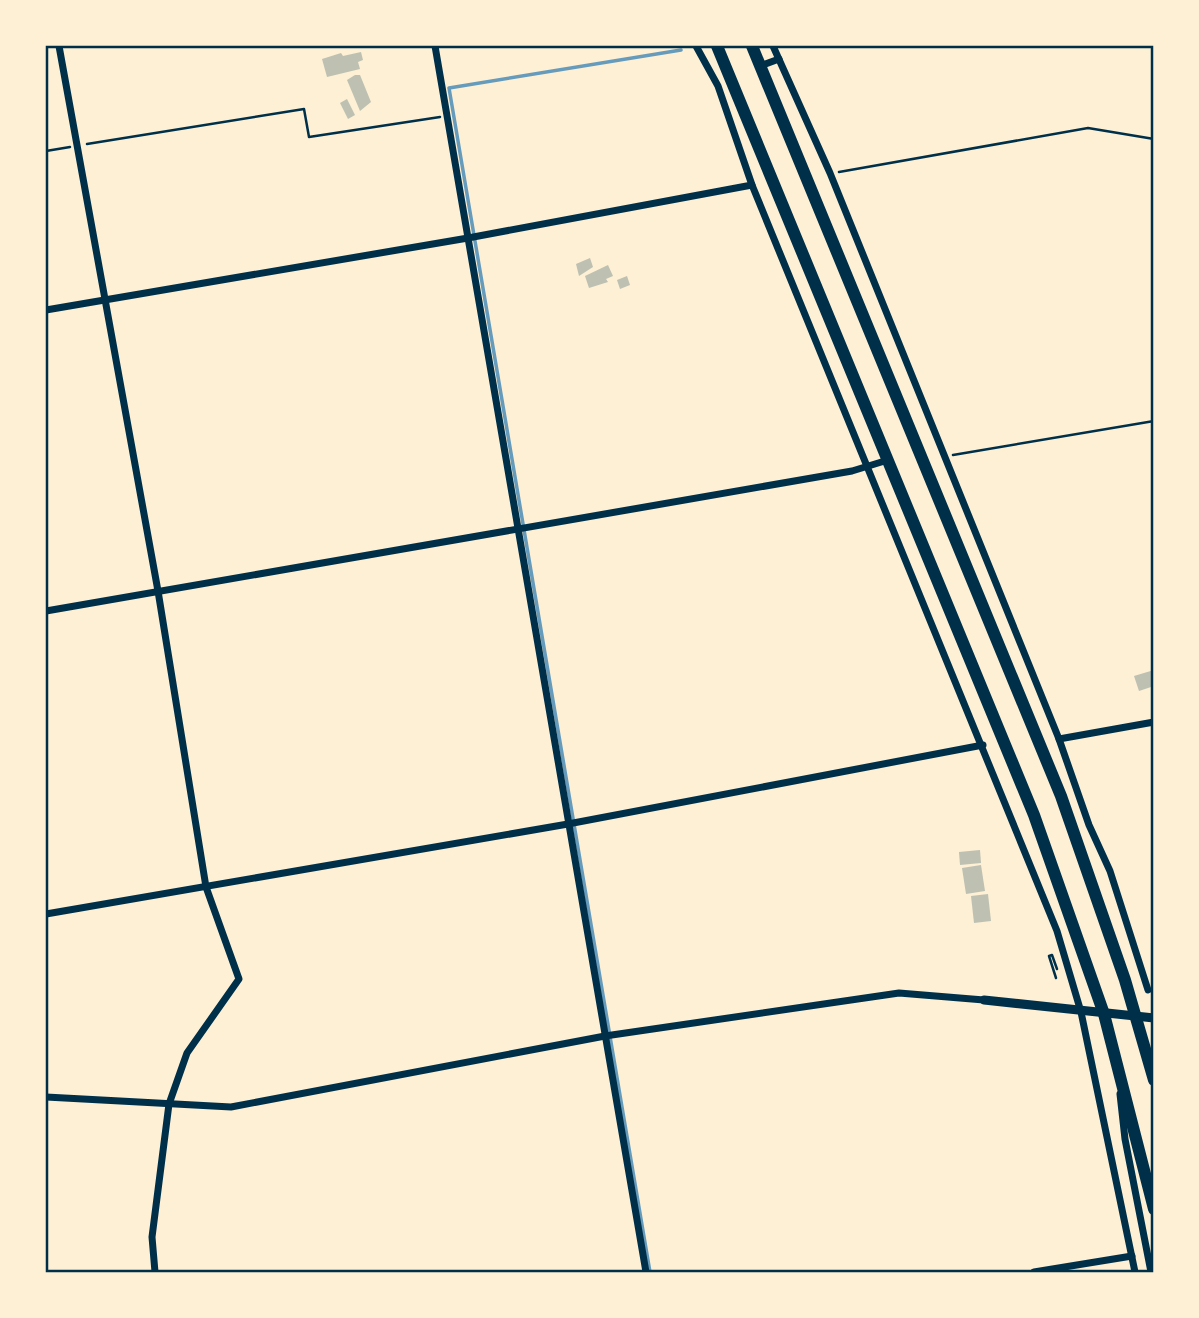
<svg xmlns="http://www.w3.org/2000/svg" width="1199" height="1318" viewBox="0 0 1199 1318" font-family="'Nunito Sans',sans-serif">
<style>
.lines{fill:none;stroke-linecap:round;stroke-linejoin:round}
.stream{stroke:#669bbc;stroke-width:3.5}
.building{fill:#bec0b2}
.path{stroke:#003049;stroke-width:2.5}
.minor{stroke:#003049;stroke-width:7}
.tertiary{stroke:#003049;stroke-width:9}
.trunk{stroke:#003049;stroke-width:12}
.neatline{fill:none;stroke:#003049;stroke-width:2.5}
</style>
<rect width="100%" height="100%" fill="#fdf0d5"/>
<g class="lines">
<!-- stream -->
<path class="stream" d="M650 1272 449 88 681 50"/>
</g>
<!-- building -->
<g class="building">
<path d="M361 52 363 60 358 62 360 69 327 77 322 59 341 53 343 56Z"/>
<path d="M355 75H360L371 102 360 111 347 80Z"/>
<path d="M347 99 355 115 348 119 340 103Z"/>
<path d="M590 258 593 267 579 276 576 264Z"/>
<path d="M608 265 613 276 606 279 608 282 589 288 585 276Z"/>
<path d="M627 276 630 285 620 289 617 280Z"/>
<path d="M1154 670V686L1139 691 1134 676Z"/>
<path d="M980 850 981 863 960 865 959 852Z"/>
<path d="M981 865 985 891 966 894 962 868Z"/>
<path d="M988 894 991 921 974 923 971 896Z"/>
</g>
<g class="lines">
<!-- path -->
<g class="path">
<path d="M87 144 304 109 309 137 440 117"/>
<path d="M46 151 70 147"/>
<path d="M839 172 1088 128 1154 139"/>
<path d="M953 455 1154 421"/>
<path d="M1056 978 1049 956 1052 955 1057 969"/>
</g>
<!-- minor -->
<g class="minor">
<path d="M59 46 158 591 206 887 239 979 187 1053 169 1104 152 1237 155 1272"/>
<path d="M435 46 646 1272"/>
<path d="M696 46 718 86 752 185 1057 931 1081 1012 1135 1272"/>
<path d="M773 46 830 173 1059 739 1089 825 1110 871 1148 990"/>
<path d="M760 66 779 59"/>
<path d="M46 310 468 238 752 185"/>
<path d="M46 611 852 471 888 460"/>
<path d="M1059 739 1154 722"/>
<path d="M46 914 568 824 983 745"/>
<path d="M1120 1094 1125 1139 1151 1272"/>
<path d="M46 1097 231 1107 605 1036 899 993 984 1000"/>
<path d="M1034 1272 1132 1256"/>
</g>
<!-- tertiary -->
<path class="tertiary" d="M984 1000 1154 1018"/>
<!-- trunk -->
<g class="trunk">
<path d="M717 46 1034 815 1104 1014 1154 1209"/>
<path d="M752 46 1061 796 1125 980 1154 1080"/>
</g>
</g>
<!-- border -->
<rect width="1199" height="1318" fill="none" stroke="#fdf0d5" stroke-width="94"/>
<rect x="47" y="47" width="1105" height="1224" class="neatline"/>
</svg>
